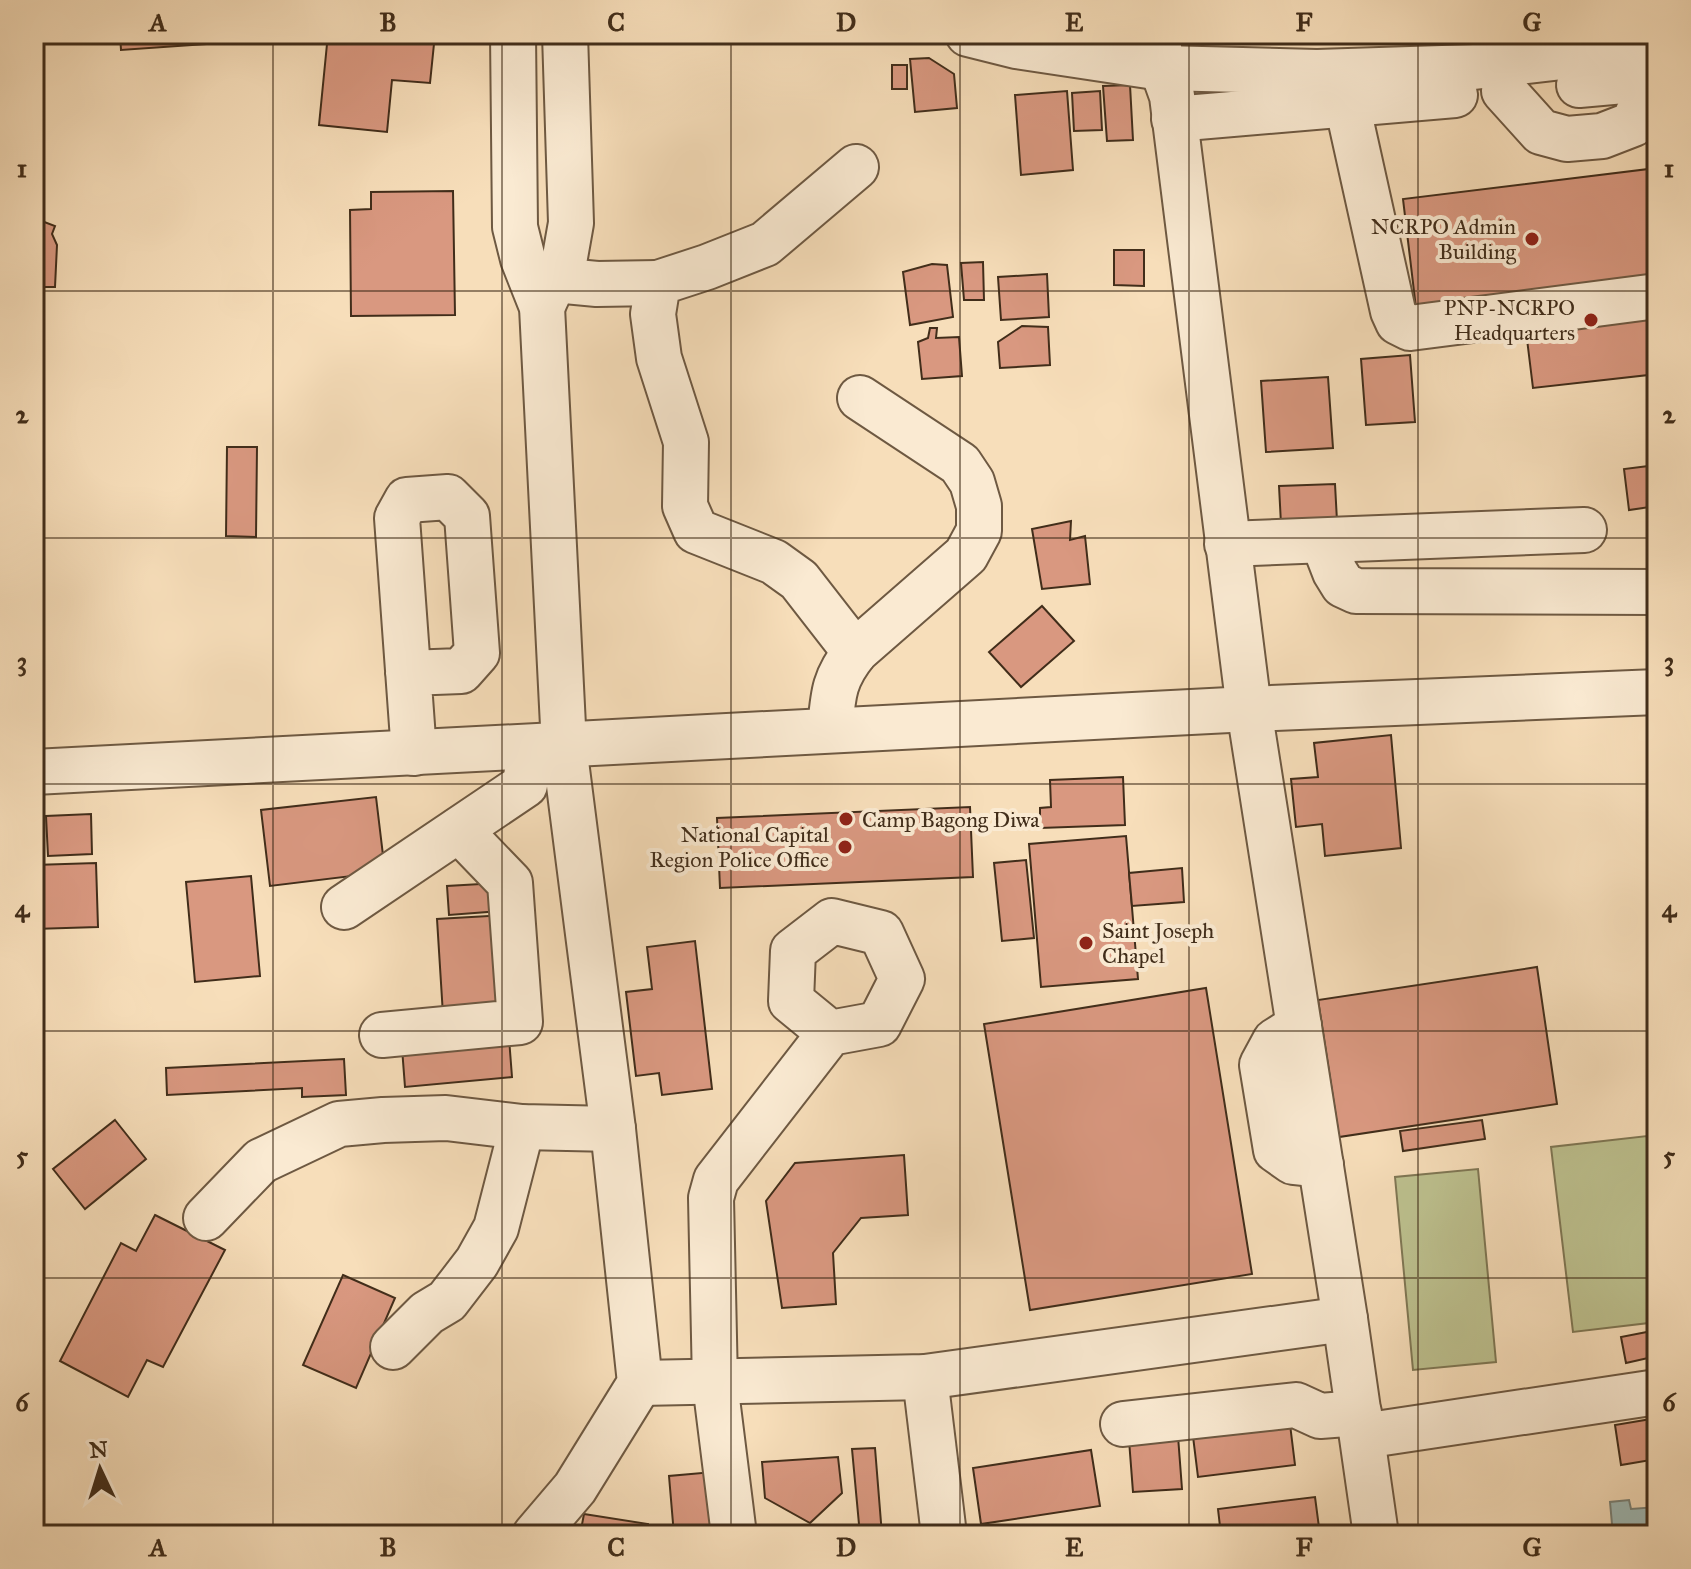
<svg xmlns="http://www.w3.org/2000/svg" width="1691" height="1569" viewBox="0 0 1691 1569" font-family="'IM FELL Great Primer',serif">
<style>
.green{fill:#bdc18f;stroke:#7f7754;stroke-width:2}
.water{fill:#9fbbb8;stroke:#798279;stroke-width:2}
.building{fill:#d99880;stroke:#412d1a;stroke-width:2}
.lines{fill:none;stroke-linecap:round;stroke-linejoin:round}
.minor-casing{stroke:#6e5942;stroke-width:48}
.minor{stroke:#faead2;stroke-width:44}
.grid{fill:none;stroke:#412d1a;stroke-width:2;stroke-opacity:0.55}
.poi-dot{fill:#8f2418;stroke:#faead2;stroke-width:3}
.labels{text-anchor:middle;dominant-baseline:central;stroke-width:8;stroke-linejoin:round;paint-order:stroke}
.poi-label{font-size:22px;fill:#412d1a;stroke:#faead2;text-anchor:end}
.neatline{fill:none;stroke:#412d1a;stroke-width:3}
.grid-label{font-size:26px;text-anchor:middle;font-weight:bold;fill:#412d1a}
</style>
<rect width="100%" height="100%" fill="#f7deba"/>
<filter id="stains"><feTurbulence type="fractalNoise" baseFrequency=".0025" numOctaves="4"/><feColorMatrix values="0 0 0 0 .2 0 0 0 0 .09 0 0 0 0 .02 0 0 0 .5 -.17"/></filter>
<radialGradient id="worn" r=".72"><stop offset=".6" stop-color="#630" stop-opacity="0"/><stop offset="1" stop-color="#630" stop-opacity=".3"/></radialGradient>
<!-- green -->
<g class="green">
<path d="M1647 1136 1657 1218V1322L1573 1332 1551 1147Z"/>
<path d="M1478 1169 1496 1362 1413 1370 1395 1177Z"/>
</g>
<!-- water -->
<path class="water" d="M1629 1500 1631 1509 1657 1507V1535H1613L1610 1502Z"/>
<!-- building -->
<g class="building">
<path d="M120 34H219L220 43 121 50Z"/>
<path d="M328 34H435L430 83 392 80 387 132 319 125Z"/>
<path d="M929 58 954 74 957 108 915 112 910 59Z"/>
<rect x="892" y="65" width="15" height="24"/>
<path d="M1130 85 1133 140 1107 141 1103 86Z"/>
<path d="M1067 91 1073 170 1021 175 1015 95Z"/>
<path d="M1100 91 1102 130 1074 131 1072 93Z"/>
<path d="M1657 168V278L1416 308 1403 199Z"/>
<path d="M453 191 455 315 351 316 350 210 371 209V192Z"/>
<path d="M39 220 55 226 52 234 57 245 55 287H37L38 282 34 283V221Z"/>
<path d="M1114 250H1144V286L1114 285Z"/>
<path d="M983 262 984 300H964L961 263Z"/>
<path d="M932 264 947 265 953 317 910 325 903 272Z"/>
<path d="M1047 274 1049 317 1001 320 998 277Z"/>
<path d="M1657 316V374L1533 388 1526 331Z"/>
<path d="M1022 326 1048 327 1050 365 1000 368 998 342Z"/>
<path d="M930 328H937L936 338 959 337 962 376 922 379 918 342 928 338Z"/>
<path d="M1410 355 1415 422 1366 425 1361 359Z"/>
<path d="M1328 377 1333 448 1266 452 1261 381Z"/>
<path d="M227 447H257L256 537 226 536Z"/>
<path d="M1657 465V506L1629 510 1624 469Z"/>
<path d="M1335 484 1337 521 1281 524 1279 486Z"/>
<path d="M1071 521 1070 540 1085 536 1090 584 1042 589 1032 529Z"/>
<path d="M1042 606 1074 641 1021 687 989 652Z"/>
<path d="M1391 735 1401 848 1325 856 1322 824 1296 827 1291 779 1318 777 1314 743Z"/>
<path d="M1123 777 1125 825 1040 828V808L1051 807 1050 780Z"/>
<path d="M376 797 385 872 270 886 261 810Z"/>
<path d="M970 807 973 877 720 888 717 818Z"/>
<path d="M91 814 92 854 48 856 46 816Z"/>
<path d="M1126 836 1138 979 1041 987 1029 844Z"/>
<path d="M1026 860 1034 938 1002 941 994 863Z"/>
<path d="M96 863 98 927 34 929V865Z"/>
<path d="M1182 868 1184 902 1132 906 1129 873Z"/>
<path d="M251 876 260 976 195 982 186 882Z"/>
<path d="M498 883 500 911 449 915 447 886Z"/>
<path d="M506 915 511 1011 443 1015 437 919Z"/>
<path d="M695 941 712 1089 662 1095 659 1073 636 1076 626 992 652 989 647 947Z"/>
<path d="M1537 967 1557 1104 1339 1137 1318 1000Z"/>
<path d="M1206 988 1252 1274 1030 1310 984 1024Z"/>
<path d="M509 1038 512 1077 405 1087 402 1048Z"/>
<path d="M344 1059 346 1095 302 1097V1088L167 1095 166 1068Z"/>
<path d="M115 1120 146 1159 85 1209 53 1169Z"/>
<path d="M1482 1120 1485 1139 1403 1151 1400 1131Z"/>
<path d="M904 1155 908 1215 861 1218 833 1253 836 1304 782 1308 766 1201 795 1163Z"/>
<path d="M155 1215 225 1250 163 1367 147 1360 128 1397 60 1361 121 1243 136 1251Z"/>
<path d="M343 1275 395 1298 356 1388 303 1365Z"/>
<path d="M1657 1330V1356L1626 1363 1621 1337Z"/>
<path d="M1288 1408 1295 1465 1198 1477 1191 1420Z"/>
<path d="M1657 1418V1459L1621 1465 1615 1425Z"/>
<rect x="34" y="1431" width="3" height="88"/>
<path d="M1178 1436 1182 1489 1133 1492 1129 1440Z"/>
<path d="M875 1448 882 1535H860L852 1449Z"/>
<path d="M1091 1450 1100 1506 981 1524 973 1468Z"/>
<path d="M838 1457 842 1493 810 1523 765 1498 762 1462Z"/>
<path d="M713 1472 718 1535H674L669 1476Z"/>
<path d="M1315 1497 1320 1535H1221L1218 1509Z"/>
<path d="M584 1514 648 1524 647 1535H580Z"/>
</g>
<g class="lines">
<!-- minor casing -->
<g class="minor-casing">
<g id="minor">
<path d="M513 34 515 227 523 259 542 307 564 746 613 1129 640 1383 575 1488 535 1535"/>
<path d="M968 34 1016 46 1162 68 1317 72 1474 67 1657 46"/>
<path d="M1157 34 1162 68 1172 96 1249 709 1345 1319 1376 1535"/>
<path d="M1579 85 1657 78"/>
<path d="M1504 91 1541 132 1567 139 1602 136 1633 124 1654 78"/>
<path d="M1347 104 1393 311 1398 322 1410 328 1657 296"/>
<path d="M1174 119 1455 95"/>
<path d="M555 280 597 284 658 283"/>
<path d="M542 307 565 257 571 223 565 34"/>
<path d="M1323 541 1335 572 1343 585 1356 591 1657 592"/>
<path d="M1227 544 1584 530"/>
<path d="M855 652 799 580 774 562 696 531 685 506 686 442 659 358 653 314 658 283 707 267 765 244 856 167"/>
<path d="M408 673 461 671 477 653 467 516 448 497 407 500 397 518 414 753"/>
<path d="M830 730C833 696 833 679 856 651L966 555 979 531V506L972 482 960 464 860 398"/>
<path d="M34 772 1249 709 1657 692"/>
<path d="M344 907 525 785 530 747"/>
<path d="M1299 1026 1275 1041 1262 1065 1276 1150 1293 1162 1321 1165"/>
<path d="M382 1035 520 1022 510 883 459 830"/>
<path d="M206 1218 261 1161 339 1124 383 1120 446 1118 522 1127 613 1129"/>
<path d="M393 1347 427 1313 447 1301 477 1262 496 1228 522 1127"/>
<path d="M925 1377 944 1535"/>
<path d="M640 1383 925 1377 1345 1319"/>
<path d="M1123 1424 1296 1405 1320 1416 1359 1413"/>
<path d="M1363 1436 1657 1392"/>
<path d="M734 1535 715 1383 711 1198 716 1180 830 1033 879 1024 902 979 881 933 832 921 793 951 791 1001 830 1033"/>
</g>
</g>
<!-- minor -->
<use href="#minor" class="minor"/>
</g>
<!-- grid -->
<path class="grid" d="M273 34V1535M502 34V1535M731 34V1535M960 34V1535M1189 34V1535M1418 34V1535M34 291H1657M34 538H1657M34 784H1657M34 1031H1657M34 1278H1657"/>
<!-- markers -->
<g class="poi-dot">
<circle cx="1532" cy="239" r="8"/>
<circle cx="1591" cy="320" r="8"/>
<circle cx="846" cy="819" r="8"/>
<circle cx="845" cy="847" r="8"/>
<circle cx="1086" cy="943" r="8"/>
</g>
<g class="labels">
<!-- poi labels -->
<g class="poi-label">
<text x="1516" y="226">NCRPO Admin<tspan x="1516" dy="25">Building</tspan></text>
<text x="1575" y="307">PNP-NCRPO<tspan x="1575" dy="25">Headquarters</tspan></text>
<text x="862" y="819" text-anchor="start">Camp Bagong Diwa</text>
<text x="829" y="834">National Capital<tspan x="829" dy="25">Region Police Office</tspan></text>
<text x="1102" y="930" text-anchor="start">Saint Joseph<tspan x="1102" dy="25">Chapel</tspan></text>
</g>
</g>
<!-- margin -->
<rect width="1691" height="1569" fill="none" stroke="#f7deba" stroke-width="88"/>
<!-- north arrow -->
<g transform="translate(100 1469) rotate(356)" stroke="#faead2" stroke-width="6" paint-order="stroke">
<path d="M0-6L14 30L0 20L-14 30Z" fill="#412d1a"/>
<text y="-12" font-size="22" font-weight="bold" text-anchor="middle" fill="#412d1a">N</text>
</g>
<rect x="44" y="44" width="1603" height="1481" class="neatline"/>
<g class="grid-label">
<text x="158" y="31">A</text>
<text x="388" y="31">B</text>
<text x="616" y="31">C</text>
<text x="846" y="31">D</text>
<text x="1074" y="31">E</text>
<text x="1304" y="31">F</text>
<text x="1532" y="31">G</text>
<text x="22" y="177">1</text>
<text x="1669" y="177">1</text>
<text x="22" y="423">2</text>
<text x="1669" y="423">2</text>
<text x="22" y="670">3</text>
<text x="1669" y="670">3</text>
<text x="22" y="917">4</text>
<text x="1669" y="917">4</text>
<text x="22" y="1164">5</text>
<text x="1669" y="1164">5</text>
<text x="22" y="1411">6</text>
<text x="1669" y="1411">6</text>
<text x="158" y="1556">A</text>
<text x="388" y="1556">B</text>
<text x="616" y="1556">C</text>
<text x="846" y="1556">D</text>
<text x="1074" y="1556">E</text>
<text x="1304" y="1556">F</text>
<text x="1532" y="1556">G</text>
</g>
<rect width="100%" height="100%" filter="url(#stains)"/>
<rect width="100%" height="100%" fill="url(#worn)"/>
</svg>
